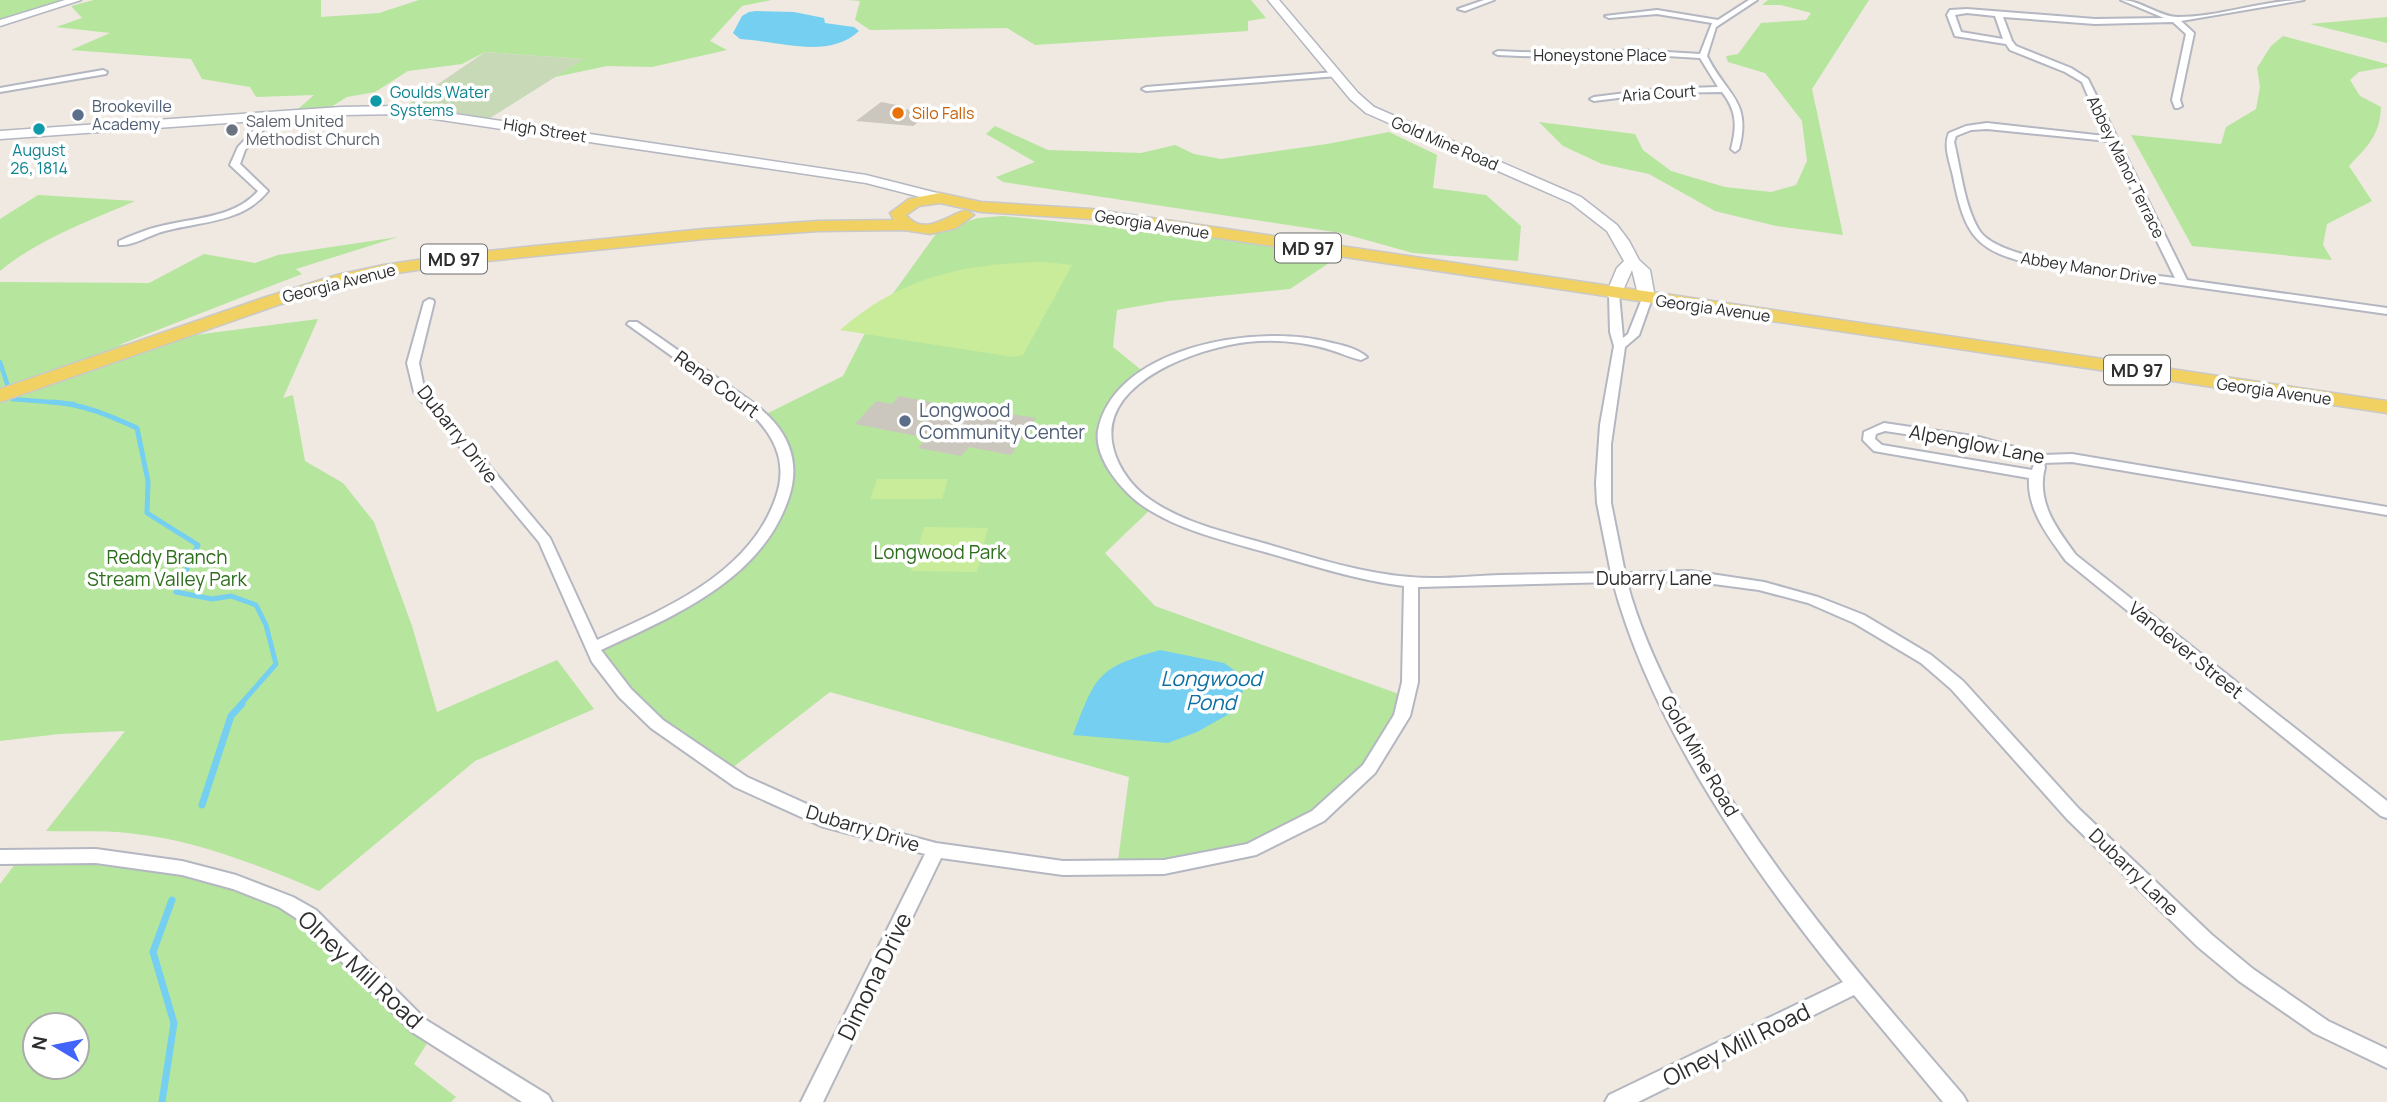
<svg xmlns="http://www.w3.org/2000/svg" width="2387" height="1102" viewBox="0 0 2387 1102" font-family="Manrope,sans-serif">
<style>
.green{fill:#b6e59e;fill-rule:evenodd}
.cemetery{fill:#c8d9b8}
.pitch{fill:#c9ec9a}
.water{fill:#75cff0}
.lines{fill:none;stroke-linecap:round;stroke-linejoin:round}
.stream-far2{stroke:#75cff0;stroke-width:4.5}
.stream-far1{stroke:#75cff0;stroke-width:5}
.stream{stroke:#75cff0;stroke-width:7}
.building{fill:#cbc7bf}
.street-casing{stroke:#b4b7c1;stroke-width:4}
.secondary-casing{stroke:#b4b7c1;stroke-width:3}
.primary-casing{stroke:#c9c9c9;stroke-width:3}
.street{fill:#fff;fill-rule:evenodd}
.secondary{fill:#fff;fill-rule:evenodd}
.primary{fill:#f2d163;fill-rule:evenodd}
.culture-dot{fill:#0f9aa8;stroke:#fff;stroke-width:2.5}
.food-dot{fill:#e8710a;stroke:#fff;stroke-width:2.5}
.service-dot{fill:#5c6f8a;stroke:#fff;stroke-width:2.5}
.worship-dot{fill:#6b7280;stroke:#fff;stroke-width:2.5}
.labels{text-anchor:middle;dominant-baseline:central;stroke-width:7;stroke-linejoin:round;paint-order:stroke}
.far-street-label{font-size:16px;fill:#2e2e2e;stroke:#fff}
.far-culture-label{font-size:16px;fill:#0d838f;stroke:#fff;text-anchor:start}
.far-service-label{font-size:16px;fill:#4e5e75;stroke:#fff;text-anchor:start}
.far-food-label{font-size:16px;fill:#c56008;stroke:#fff;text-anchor:start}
.far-worship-label{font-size:16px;fill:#5b616d;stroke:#fff;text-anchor:start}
.shield{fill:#fff;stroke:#6d6d6d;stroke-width:2}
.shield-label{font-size:18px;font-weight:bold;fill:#2e2e2e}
.street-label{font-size:19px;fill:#2e2e2e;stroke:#fff}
.service-label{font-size:19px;fill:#4e5e75;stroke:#fff;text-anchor:start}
.park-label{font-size:19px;fill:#2c6e1b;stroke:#fff}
.water-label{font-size:21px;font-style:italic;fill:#0d6fa3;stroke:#fff}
.near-street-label{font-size:23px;fill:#2e2e2e;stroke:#fff}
</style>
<rect width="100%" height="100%" fill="#efe9e1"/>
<!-- green -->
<g class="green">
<path d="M0 0H65L0 20Z"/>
<path d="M94 0H321V17L379 13 419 0H772L742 6 710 41 727 50 652 67 607 66 555 77 583 59 485 52 462 64 408 71 375 92 347 97 331 107 297 110 314 95 256 97 250 87 202 79 191 59 71 50 110 33 56 27 82 18 71 6Z"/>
<path d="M847 0H1251L1266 18 1248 21V31L1035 45 1007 28 870 30 855 20 860 1Z"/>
<path d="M1768 0H1869L1812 89 1843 235 1776 226 1715 211 1649 174 1602 164 1563 146 1539 122 1635 134 1643 150 1671 171 1725 187 1771 192 1796 185 1807 161 1802 121 1765 73 1728 62 1726 56 1738 54 1761 23 1806 20 1811 13 1781 5H1762Z"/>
<path d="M2387 17V43L2310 24Z"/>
<path d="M2283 36 2387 64V67L2359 72 2350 80 2360 96 2381 107C2380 135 2368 146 2349 166L2372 201 2327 224 2323 245 2332 260 2192 246 2131 135 2221 144 2226 127 2256 109 2260 87 2257 68 2271 46Z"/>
<path d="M995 126 1048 150 1141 153 1175 145 1194 154 1221 159 1327 144 1389 132 1437 155 1433 188 1486 195 1521 226 1518 261 1413 253 1341 233 1003 182 996 177 1035 162 986 134Z"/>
<path d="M38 195H39L135 201C90 221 38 239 0 271V219Z"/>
<path d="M1003 216 1210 237 1338 257 1290 289 1168 301 1117 310 1113 347 1145 373 1132 382 1104 432 1128 487 1154 506 1105 553 1155 606 1407 697 1369 769 1318 816 1250 850 1117 868 1129 777 830 692 727 772 657 724 593 648 680 607 766 534 789 468 762 416 843 376 866 331 938 231 978 218Z"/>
<path d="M398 237 296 269 302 274 119 345 318 319 283 398 293 395 305 461 343 483 374 522 412 626 437 712 557 660 594 709 475 761 319 891C258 865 194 839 127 833 101 830 73 832 46 831L125 731 59 734 0 741V282L149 283 204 254 255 263 278 255Z"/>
<path d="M22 855 182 868 286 902 433 1034 414 1064 456 1097 451 1102H0V884ZM35 1025H77V1067H35Z"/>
</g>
<!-- cemetery -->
<path class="cemetery" d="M485 52 584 59 490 118 403 108Z"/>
<!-- pitch -->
<g class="pitch">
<path d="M1045 262 1072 265 1023 355 1013 357 840 330C901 276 966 263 1045 262Z"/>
<path d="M877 479H948L942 499H870Z"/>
<path d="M924 527 988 528 983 547 919 545Z"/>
<path d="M917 552 982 553 977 572 911 571Z"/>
</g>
<!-- water -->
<g class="water">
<path d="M756 11 794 12 824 18 825 23 854 27 859 31C828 60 779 41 740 39L733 33 742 16 749 12Z"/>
<path d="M1160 650 1224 663 1240 674 1243 690 1238 709 1197 732 1168 743 1073 735C1096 675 1097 668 1160 650Z"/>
</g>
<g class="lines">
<!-- stream-far2 -->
<path class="stream-far2" d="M0 362 12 399 74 404"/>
<!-- stream-far1 -->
<path class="stream-far1" d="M51 402C83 404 108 415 137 428L148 481 147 513 198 545 176 592 212 599 231 596 256 605 266 625 276 664 240 705"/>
<!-- stream -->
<g class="stream">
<path d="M202 805 231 716 242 704"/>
<path d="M162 1102 174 1023 153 952 172 900"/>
</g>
</g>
<!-- building -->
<g class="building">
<path d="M881 102 902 106 898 108 931 113 913 126 856 121Z"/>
<path d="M899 396 935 403 919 422 969 407 1036 418 1011 455 969 447 961 456 918 448 927 438 855 424 876 401 892 404Z"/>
</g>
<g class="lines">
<!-- street casing -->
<g class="street-casing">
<g id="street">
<path d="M1484 0H1494L1465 11 1458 9Z"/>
<path d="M1749 0H1757L1716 27 1707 56C1726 95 1752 100 1739 149L1735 152 1731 149C1737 126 1737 111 1722 92L1658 93 1594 101 1590 99 1594 97 1658 89 1718 87 1700 58 1634 54 1571 58 1498 55 1494 53 1498 51 1571 54 1634 50 1700 54 1712 23 1657 14 1609 18 1605 16 1657 10 1718 20Z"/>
<path d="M2121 0C2141 0 2159 17 2178 17 2221 17 2262 0 2304 0L2181 21 2194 33 2180 100 2182 106 2178 108H2175L2172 100 2186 34 2173 22 2095 24 2003 17 2012 41 2016 46 2071 68 2088 79 2187 280 2387 308V314L2038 265C1976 252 1965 237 1953 176 1950 162 1943 146 1949 133L1966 126 1987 123 2105 136 2082 82 2065 72 2010 50 2006 44 1955 36 1947 15 1950 10 1967 9 2095 19 2164 18ZM1967 13 1995 16 2003 39 1961 32 1955 15ZM1987 129 2108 141 2175 278C2134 272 2000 264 1979 230 1964 205 1961 170 1954 142L1956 136 1971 130Z"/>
<path d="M103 70 107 72 106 74 0 92V88Z"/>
<path d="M1335 72H1338V76L1146 91 1142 89 1146 87Z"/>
<path d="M269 114 276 116 245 150 240 164 268 191C242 224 198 221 161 232 148 236 133 246 119 245V241C133 235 147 229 161 226 193 218 235 218 258 191L230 165 238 147Z"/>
<path d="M1614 291 1619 294 1623 338 1628 334 1643 296 1647 295 1652 298 1639 335 1625 347 1611 444V503L1625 573 1691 571 1764 582 1818 597 1864 615 1931 655 1963 681 2079 809 2212 935 2253 969 2328 1021 2387 1049V1068L2314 1033 2239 981 2198 947 2067 819 1951 689 1921 663 1854 623 1808 603 1759 590 1691 581 1627 582C1638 624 1657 666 1677 705 1750 850 1858 973 1963 1095L1967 1102H1943L1854 995 1638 1102H1605L1609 1095 1843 982C1751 869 1651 724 1613 582L1418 587V682L1410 716 1375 773 1324 821 1256 855 1164 874 1063 875 941 858 823 1102H801L925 854 821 826 735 787 651 728 619 697 592 662 539 542 414 392 407 363 424 302 429 299 433 300 434 302 419 363 424 388 550 538 597 640C665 609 750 574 776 497 788 463 775 436 750 412L627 324 629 322H637C665 341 692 360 720 380 739 393 759 405 774 422 793 444 798 470 789 497 762 580 674 616 601 650L631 689 663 720 747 777 831 815 936 843 1063 861 1164 860 1247 844 1312 811 1363 765 1394 715 1402 682 1404 586C1356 580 1311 565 1265 552 1226 541 1186 532 1151 511 1126 497 1090 457 1099 426 1120 345 1259 324 1328 342 1341 345 1357 348 1367 357L1361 360C1351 358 1341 353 1331 350 1305 342 1275 339 1247 342 1199 348 1103 380 1112 442 1115 462 1128 482 1144 495 1176 520 1217 530 1256 541 1306 555 1357 573 1410 577 1440 580 1470 576 1500 575 1537 574 1574 574 1611 573L1597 503 1596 483 1600 425 1614 346 1610 332 1609 294Z"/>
<path d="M1884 423 1979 437 2043 455 2072 454 2387 507V515L2072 462 2043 463 1978 445 1885 431 1876 434 1875 439 1882 445 2032 470 2034 464H2044L2045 467C2036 502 2056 528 2076 555L2387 801V818L2381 816 2066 561C2048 536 2027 510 2029 478L1874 451 1863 440 1864 432Z"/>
<path d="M96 849 182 861 236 875 293 897 316 910 426 1020 548 1095 552 1102H522L412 1032 302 922 279 907 233 889 182 875 96 863 0 864V850Z"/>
</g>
</g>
<!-- secondary casing -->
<g class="secondary-casing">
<g id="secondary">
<path d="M65 0H81L0 26V20Z"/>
<path d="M1268 0H1279L1358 93 1374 107 1581 197 1617 225 1629 241 1639 260 1650 270 1655 298 1653 301 1647 303 1639 298 1632 270 1620 297H1608L1606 294 1617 268 1624 261 1607 231 1571 203 1366 113 1350 99Z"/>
<path d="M401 106 866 175 945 195 947 198 940 202 866 183 401 114 341 115 0 139V131L341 107Z"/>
</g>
</g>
<!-- primary casing -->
<g class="primary-casing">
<path id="primary" d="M940 193 981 202 1091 209 2387 401V413L1091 219 981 212 940 203 919 206 906 215C924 237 946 216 966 210L974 215 956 228 930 234 904 230 818 231 704 239 457 264 384 275 347 283 275 306 0 402V389L263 298 337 275 384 265 457 254 704 229 818 221 894 220 890 213 909 199Z"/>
</g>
<!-- street -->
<use href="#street" class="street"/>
<!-- secondary -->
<use href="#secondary" class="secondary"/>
<!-- primary -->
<use href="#primary" class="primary"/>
</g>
<!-- markers -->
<g class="culture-dot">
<circle cx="376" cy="101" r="7"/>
<circle cx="39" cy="129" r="7"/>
</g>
<circle class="food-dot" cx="898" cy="113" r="7"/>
<g class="service-dot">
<circle cx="78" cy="115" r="7"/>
<circle cx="905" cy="421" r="7"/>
</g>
<circle class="worship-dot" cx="232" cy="130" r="7"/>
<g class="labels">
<!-- far-street labels -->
<g class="far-street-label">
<text x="1600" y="55">Honeystone Place</text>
<text transform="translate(1659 93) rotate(-4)">Aria Court</text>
<text transform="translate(545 130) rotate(9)">High Street</text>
<text transform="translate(1445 143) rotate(23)">Gold Mine Road</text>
<text transform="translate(2126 167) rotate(64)">Abbey Manor Terrace</text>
<text transform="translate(1152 224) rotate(9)">Georgia Avenue</text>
<text transform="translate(2089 268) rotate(9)">Abbey Manor Drive</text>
<text transform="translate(339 283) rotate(-14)">Georgia Avenue</text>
<text transform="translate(1713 308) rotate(8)">Georgia Avenue</text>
<text transform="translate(2274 391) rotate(8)">Georgia Avenue</text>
</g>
<!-- far-culture labels -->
<g class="far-culture-label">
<text x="390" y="92">Goulds Water<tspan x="390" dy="18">Systems</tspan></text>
<text x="39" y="150" text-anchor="middle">August<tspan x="39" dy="18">26, 1814</tspan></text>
</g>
<!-- far-service labels -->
<g class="far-service-label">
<text x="92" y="106">Brookeville<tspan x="92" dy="18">Academy</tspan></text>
</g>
<!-- far-food labels -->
<g class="far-food-label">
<text x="912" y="113">Silo Falls</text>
</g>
<!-- far-worship labels -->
<g class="far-worship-label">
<text x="246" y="121">Salem United<tspan x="246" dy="18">Methodist Church</tspan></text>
</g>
<!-- shield labels -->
<g class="shield">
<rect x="1275" y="233.5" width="66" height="29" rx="5"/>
<rect x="421" y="244.5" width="66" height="29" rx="5"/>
<rect x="2104" y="355.5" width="66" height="29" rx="5"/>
</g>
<g class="shield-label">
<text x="1308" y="248">MD 97</text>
<text x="454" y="259">MD 97</text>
<text x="2137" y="370">MD 97</text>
</g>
<!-- street labels -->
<g class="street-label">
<text transform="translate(717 384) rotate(36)">Rena Court</text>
<text transform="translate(458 434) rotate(52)">Dubarry Drive</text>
<text transform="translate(1977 444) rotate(11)">Alpenglow Lane</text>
<text x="1654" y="578">Dubarry Lane</text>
<text transform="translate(2186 650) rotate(39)">Vandever Street</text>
<text transform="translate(1700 756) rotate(60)">Gold Mine Road</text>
<text transform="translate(863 828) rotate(17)">Dubarry Drive</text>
<text transform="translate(2134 872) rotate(44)">Dubarry Lane</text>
</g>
<!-- service labels -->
<g class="service-label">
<text x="919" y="410">Longwood<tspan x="919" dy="22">Community Center</tspan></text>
</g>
<!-- park labels -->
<g class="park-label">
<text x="940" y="552">Longwood Park</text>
<text x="167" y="557">Reddy Branch<tspan x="167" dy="22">Stream Valley Park</tspan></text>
</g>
<!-- water labels -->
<g class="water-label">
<text x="1211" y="678">Longwood<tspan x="1211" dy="24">Pond</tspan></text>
</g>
<!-- near-street labels -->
<g class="near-street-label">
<text transform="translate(361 969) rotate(43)">Olney Mill Road</text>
<text transform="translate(874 976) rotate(-64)">Dimona Drive</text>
<text transform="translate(1736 1044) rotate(-26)">Olney Mill Road</text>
</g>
</g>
<!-- north arrow -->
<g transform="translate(56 1046) rotate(280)"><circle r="33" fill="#ffffff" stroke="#ababab" stroke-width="2"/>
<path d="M0-5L12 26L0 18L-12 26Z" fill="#4264fb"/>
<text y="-10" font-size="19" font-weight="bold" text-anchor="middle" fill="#2e2e2e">N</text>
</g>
</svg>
